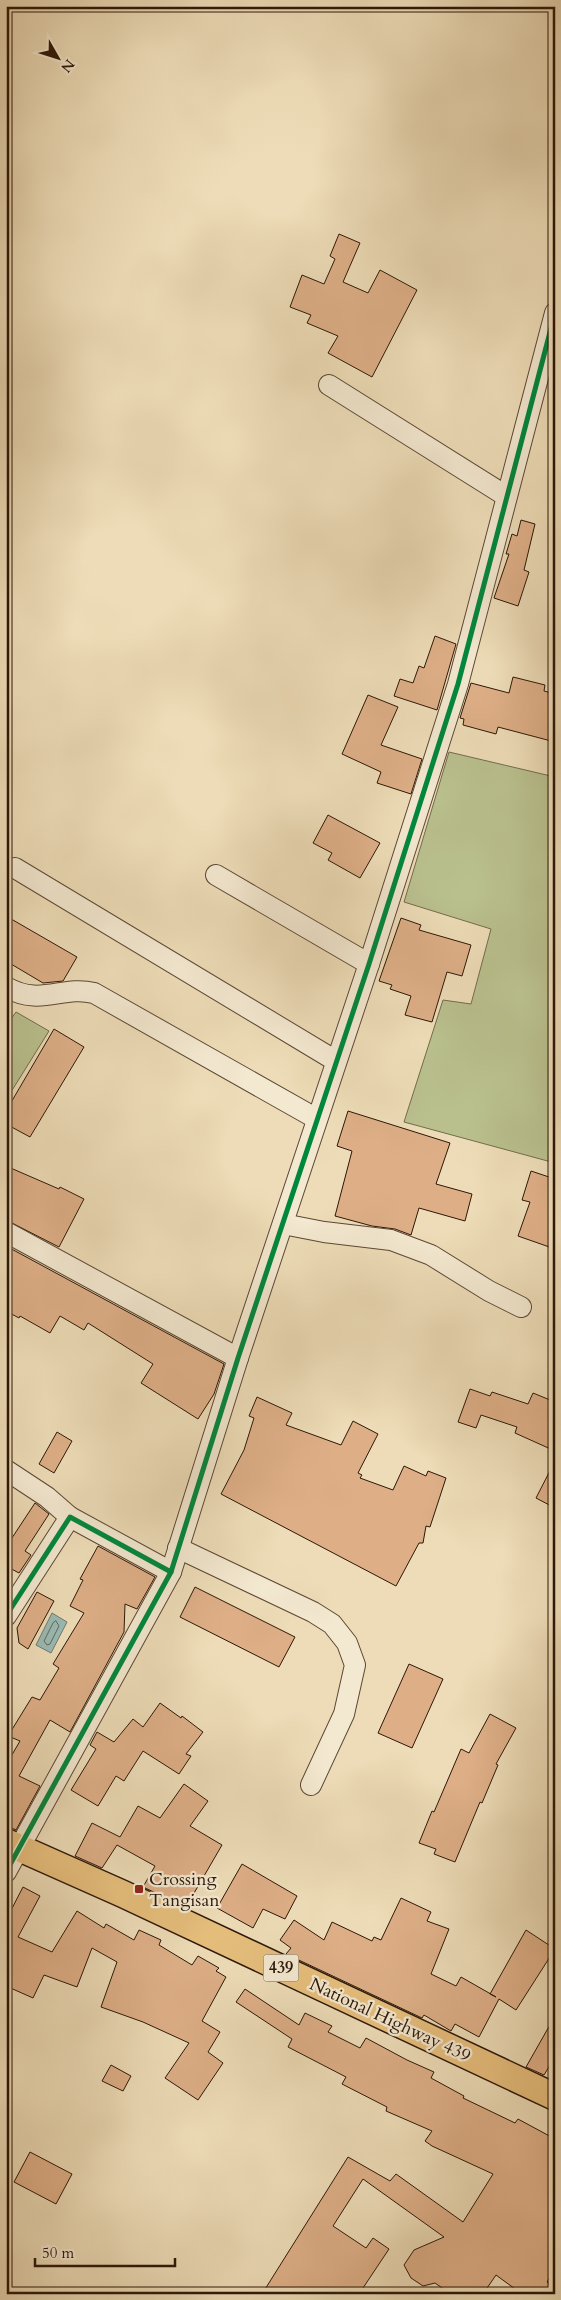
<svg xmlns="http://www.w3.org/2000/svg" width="561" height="2300" viewBox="0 0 561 2300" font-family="Cardo,serif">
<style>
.green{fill:#b9c08e;stroke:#726c4b}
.water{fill:#9abab3;stroke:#6e796f}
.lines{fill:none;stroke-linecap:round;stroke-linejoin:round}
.shore{stroke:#63685e;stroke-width:1}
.building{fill:#deaf87;stroke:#2c1708}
.minor-casing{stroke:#5c4834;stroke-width:22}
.major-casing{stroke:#2c1708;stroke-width:29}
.minor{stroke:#f3e8d0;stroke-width:20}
.major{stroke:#e6be7c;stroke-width:26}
.cycleway-casing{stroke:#f3e8d0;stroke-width:8}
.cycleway{stroke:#00873e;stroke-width:5}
.poi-dot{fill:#8f2418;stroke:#f3e8d0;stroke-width:2}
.labels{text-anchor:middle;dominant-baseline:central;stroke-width:4.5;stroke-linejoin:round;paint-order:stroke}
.shield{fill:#f3e8d0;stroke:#685644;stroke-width:1}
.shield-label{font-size:16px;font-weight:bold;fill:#2c1708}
.poi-label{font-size:18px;fill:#2c1708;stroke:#f3e8d0;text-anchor:start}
.street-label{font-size:18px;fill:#2c1708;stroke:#f3e8d0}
</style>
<rect width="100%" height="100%" fill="#eddcb7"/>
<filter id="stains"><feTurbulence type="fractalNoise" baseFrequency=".004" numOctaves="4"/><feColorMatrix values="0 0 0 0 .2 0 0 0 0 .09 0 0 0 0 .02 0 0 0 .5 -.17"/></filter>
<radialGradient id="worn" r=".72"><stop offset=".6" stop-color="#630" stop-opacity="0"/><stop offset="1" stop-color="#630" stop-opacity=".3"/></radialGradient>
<!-- green -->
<g class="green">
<path d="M449 752 555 777V1163L404 1122 443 1000 471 1004 491 929 404 902Z"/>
<path d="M16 1012 49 1031 6 1100V1026Z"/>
</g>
<!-- water -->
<path class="water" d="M52 1613 67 1622 51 1653 36 1645Z"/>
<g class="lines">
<!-- shore -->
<path class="shore" d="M56 1621 59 1626 50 1644 47 1645 44 1641 53 1623Z"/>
</g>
<!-- building -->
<g class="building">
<path d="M339 234 360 243 343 282 368 293 380 270 417 290 372 377 328 353 338 336 307 323 311 315 290 307 302 275 324 284 335 259 330 256Z"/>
<path d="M521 520 535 524 524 570 529 572 518 606 494 598 509 554H506L512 534 517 536Z"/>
<path d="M435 636 456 644 437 710 394 696 400 679 413 683 419 666 424 668Z"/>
<path d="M513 677 545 685 544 691 555 694V742L498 727 496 734 463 725 464 719 460 718 471 683 509 693Z"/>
<path d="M368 695 398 707 381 745 422 759 411 794 377 783 381 772 342 754Z"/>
<path d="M328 815 380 843 360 878 328 860 332 853 313 843Z"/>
<path d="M6 916 77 957 63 981 43 983 6 961Z"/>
<path d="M401 918 421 925 419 930 471 945 462 976 447 972 432 1022 405 1015 411 996 390 989 392 985 379 981Z"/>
<path d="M54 1029 84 1047 30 1137 6 1124V1111Z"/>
<path d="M348 1111 450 1143 436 1184 472 1194 465 1221 419 1208 411 1235 395 1229 372 1226 335 1216 352 1151 337 1146Z"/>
<path d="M6 1166 59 1189 60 1187 84 1199 59 1247 6 1220Z"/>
<path d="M531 1171 555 1179V1249L518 1236 530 1202 522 1200Z"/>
<path d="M6 1246 224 1364 214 1394 198 1419 141 1383 153 1364 88 1323 84 1330 60 1316 50 1333 20 1316 19 1318 6 1311Z"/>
<path d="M470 1389 490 1396 492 1392 528 1404 533 1393 555 1402V1451L515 1433 517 1427 481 1415 476 1428 458 1422Z"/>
<path d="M257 1397 292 1413 286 1425 341 1445 353 1421 378 1434 358 1473 362 1475 360 1478 393 1490 404 1466 426 1476 428 1471 446 1478 430 1527 426 1526 423 1543H419L396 1586 221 1494 244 1450 254 1418 249 1416Z"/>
<path d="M57 1432 72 1441 54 1473 39 1464Z"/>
<path d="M555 1461V1508L536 1498Z"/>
<path d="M35 1503 49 1514 25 1551 31 1555 19 1573 6 1566V1547Z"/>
<path d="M98 1546 155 1577 137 1609 125 1604 124 1632 70 1732 50 1720 19 1776 40 1786 16 1830 6 1825V1765L20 1741 8 1736 32 1697 40 1700 59 1668 53 1664 84 1613 70 1606 83 1580 80 1579Z"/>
<path d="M195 1587 295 1637 279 1667 180 1617Z"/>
<path d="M37 1592 54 1601 28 1649 19 1643 17 1628Z"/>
<path d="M409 1664 443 1679 412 1748 378 1733Z"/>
<path d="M160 1703 181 1718 182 1716 203 1732 186 1754 191 1756 179 1774 143 1751 124 1781 116 1776 98 1806 71 1790 96 1749 90 1745 97 1732 114 1742 133 1719 143 1727Z"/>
<path d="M490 1714 516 1728 496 1764 498 1765 482 1803 480 1802 455 1862 434 1854 436 1849 419 1843 432 1811 434 1812 461 1749 469 1753Z"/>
<path d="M184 1784 208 1801 190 1826 222 1845 186 1907 143 1887 155 1866 117 1845 102 1868 75 1856 92 1823 120 1837 138 1806 160 1818Z"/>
<path d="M242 1864 297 1896 285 1919 263 1909 253 1928 217 1908Z"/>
<path d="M23 1887 40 1896 18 1937 52 1952 77 1911 104 1928 106 1924 134 1940 139 1930 161 1940 159 1945 192 1965 198 1956 219 1968 216 1971 226 1977 202 2021 220 2032 208 2052 223 2063 198 2100 165 2078 189 2043 143 2022 101 2007 117 1962 92 1948 77 1987 44 1975 33 1998 6 1986V1920Z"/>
<path d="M401 1898 431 1912 427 1921 449 1929 431 1974 456 1986 461 1977 496 1997 490 1994 526 1930 555 1949 516 2010 499 1999 479 2037 455 2024 451 2031 424 2015 422 2018 286 1954 291 1948 280 1940 294 1920 324 1940 332 1922 372 1941 374 1937 381 1940Z"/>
<path d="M245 1989 299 2025 305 2013 332 2026 328 2032 360 2048 366 2038 407 2060 434 2072 431 2078 464 2096 463 2098 515 2123 518 2119 555 2139V2270L547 2282 555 2288V2294H522L496 2275 483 2294H451L435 2283 423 2286 411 2278 404 2265 414 2250 444 2237 363 2179 333 2226 366 2248 373 2238 389 2249 359 2294H262L348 2157 390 2181 396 2174 463 2222 493 2174 432 2146 425 2141 432 2131 386 2111 387 2107 342 2084 346 2077 288 2047 292 2039 236 2002Z"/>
<path d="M555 2016V2057L544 2075 526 2067Z"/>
<path d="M111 2065 131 2076 123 2091 102 2081Z"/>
<path d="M30 2152 72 2174 56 2204 14 2182Z"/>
</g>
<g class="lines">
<!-- minor casing -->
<g class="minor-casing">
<g id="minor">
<path d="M329 385 506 496"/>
<path d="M15 868 336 1061"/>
<path d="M216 875 369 964"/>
<path d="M6 987C41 1007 62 985 94 993L317 1119"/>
<path d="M283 1224 324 1232 391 1240 431 1255 489 1291 521 1307"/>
<path d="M6 1232 238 1358"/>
<path d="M6 1470 47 1497 70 1517"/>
<path d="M178 1548 313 1612 332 1624 347 1643 355 1665 344 1714 311 1785"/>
<path d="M6 1616 70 1517 171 1572 238 1358 369 964 458 684 555 313"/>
<path d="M6 1872 171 1572"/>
</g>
</g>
<!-- major casing -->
<g class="major-casing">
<path id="major" d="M6 1842 123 1894 555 2097"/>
</g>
<!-- minor -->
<use href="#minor" class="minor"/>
<!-- major -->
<use href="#major" class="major"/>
<!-- cycleway casing -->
<g class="cycleway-casing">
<g id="cycleway">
<path d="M6 1616 70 1517 171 1572 238 1358 369 964 458 684 555 313"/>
<path d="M6 1872 171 1572"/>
</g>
</g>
<!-- cycleway -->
<use href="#cycleway" class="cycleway"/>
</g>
<!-- markers -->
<rect class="poi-dot" x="134" y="1884" width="10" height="10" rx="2.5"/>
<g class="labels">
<!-- shield labels -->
<rect class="shield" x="263.5" y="1954.5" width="35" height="27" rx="4"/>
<g class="shield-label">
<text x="281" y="1968">439</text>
</g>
<!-- poi labels -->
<g class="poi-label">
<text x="149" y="1879">Crossing<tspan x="149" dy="21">Tangisan</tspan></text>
</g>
<!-- street labels -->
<g class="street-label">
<text transform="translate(390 2020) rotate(25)">National Highway 439</text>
</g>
</g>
<!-- margin -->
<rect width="561" height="2300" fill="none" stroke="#eddcb7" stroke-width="25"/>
<rect x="8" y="8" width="546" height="2285" fill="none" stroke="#2c1708" stroke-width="2.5"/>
<rect x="12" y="12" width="536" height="2275" fill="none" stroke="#2c1708"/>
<!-- north arrow -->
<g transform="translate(58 58) rotate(129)" stroke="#f3e8d0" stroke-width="4" paint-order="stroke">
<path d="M0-4L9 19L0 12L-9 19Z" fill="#2c1708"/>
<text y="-8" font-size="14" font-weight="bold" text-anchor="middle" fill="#2c1708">N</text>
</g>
<!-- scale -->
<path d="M35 2258v8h140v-8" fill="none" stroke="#2c1708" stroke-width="2.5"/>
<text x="42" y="2258" font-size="15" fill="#2c1708" stroke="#f3e8d0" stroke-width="4" paint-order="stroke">50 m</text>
<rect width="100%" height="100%" filter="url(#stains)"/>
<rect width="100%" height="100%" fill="url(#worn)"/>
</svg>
